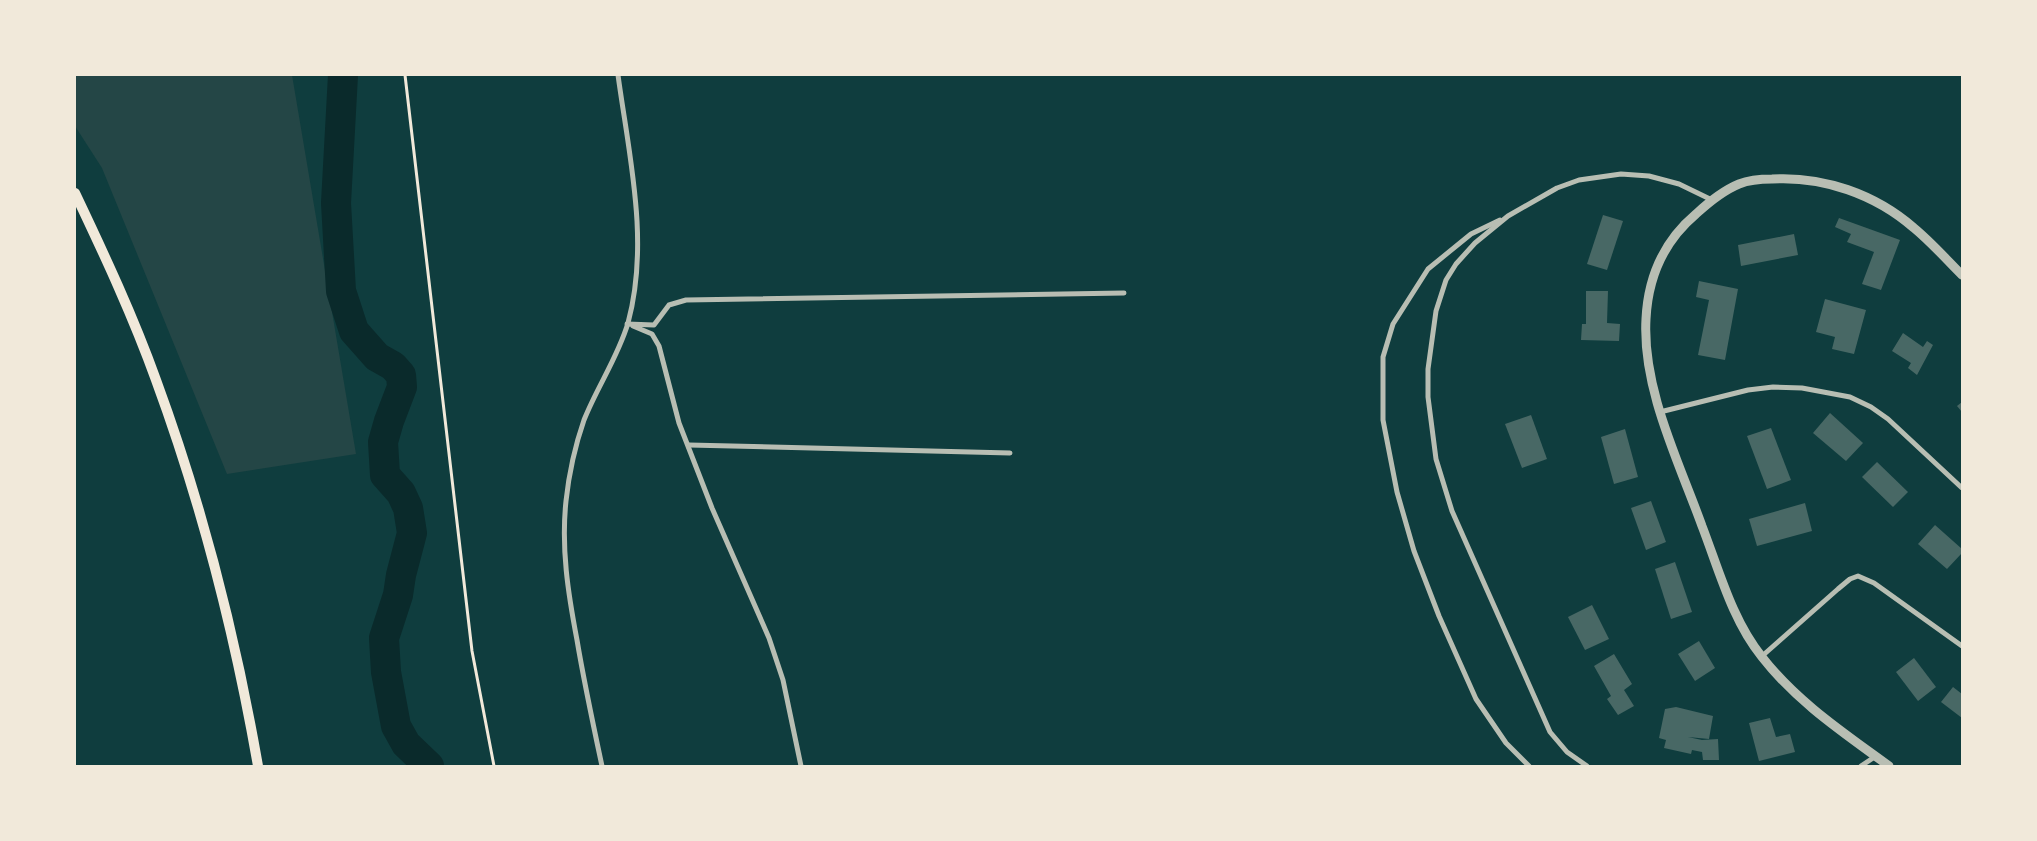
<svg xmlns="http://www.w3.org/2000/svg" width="2037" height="841" viewBox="0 0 2037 841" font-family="Arial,sans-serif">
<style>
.green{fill:#244646}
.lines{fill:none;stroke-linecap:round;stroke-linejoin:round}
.river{stroke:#0a2a2b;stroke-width:30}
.building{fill:#486865}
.path{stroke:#f1e9da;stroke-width:3}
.minor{stroke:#b8beb3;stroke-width:5}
.tertiary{stroke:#b8beb3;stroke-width:9}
.secondary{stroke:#f1e9da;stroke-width:10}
</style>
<rect width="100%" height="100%" fill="#0f3d3e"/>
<!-- green -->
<path class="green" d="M75 75H292L356 454 227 474 102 168 75 126Z"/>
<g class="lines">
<!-- river -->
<path class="river" d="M343 75 336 203 341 291 354 331 377 357 393 366 401 375 402 387 389 421 383 442 385 475 401 493 408 508 412 533 401 575 398 595 384 638 386 672 396 726 406 744 429 766"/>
</g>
<!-- building -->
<g class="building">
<path d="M1603 215 1623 221 1607 270 1587 264Z"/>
<path d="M1839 218 1900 240 1881 290 1862 284 1874 252 1847 242 1851 234 1835 227Z"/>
<path d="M1794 234 1798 255 1741 266 1738 245Z"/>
<path d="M1699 281 1738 289 1725 360 1698 355 1709 300 1696 297Z"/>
<path d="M1586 291H1608L1607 323 1620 324 1619 341 1581 340 1582 324H1586Z"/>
<path d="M1825 299 1866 310 1854 354 1832 349 1835 337 1816 332Z"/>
<path d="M1903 333 1923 347 1927 341 1933 345 1917 375 1908 368 1911 363 1892 351Z"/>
<path d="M1962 402V412L1957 406Z"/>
<path d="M1830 413 1863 443 1846 461 1813 433Z"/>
<path d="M1531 415 1547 459 1522 468 1505 424Z"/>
<path d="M1771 428 1791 480 1767 489 1747 436Z"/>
<path d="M1625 429 1638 477 1614 484 1601 437Z"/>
<path d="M1877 462 1908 492 1893 507 1862 477Z"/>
<path d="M1651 501 1666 542 1646 550 1631 508Z"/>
<path d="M1805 503 1812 531 1757 546 1749 519Z"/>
<path d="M1935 525 1962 549V553L1947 569 1918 544Z"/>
<path d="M1675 562 1692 612 1671 619 1655 569Z"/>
<path d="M1592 605 1609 639 1585 650 1568 617Z"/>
<path d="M1699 641 1715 668 1695 681 1678 654Z"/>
<path d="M1614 654 1632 684 1624 690 1634 706 1618 715 1607 699 1611 696 1594 666Z"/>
<path d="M1914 658 1936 687 1918 701 1896 672Z"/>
<path d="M1953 687 1962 694V718L1941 702Z"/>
<path d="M1676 707 1713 716 1709 739 1688 737 1702 740 1718 739 1719 760H1703L1702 752 1692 750 1691 754 1664 748 1666 740 1659 738 1665 709Z"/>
<path d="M1770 718 1776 737 1790 734 1795 752 1759 761 1749 723Z"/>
</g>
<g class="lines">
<!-- path -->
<path class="path" d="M405 75 472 651 494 766"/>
<!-- minor -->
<g class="minor">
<path d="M1500 220 1471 234 1428 269 1393 324 1383 357V420L1397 492 1414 551 1439 616 1476 699 1506 743 1529 766"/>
<path d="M627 324 654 325 669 305 686 300 1124 293"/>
<path d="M633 326 652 334 659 346 679 423 712 508 769 638 783 680 801 766"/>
<path d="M1660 412 1748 390 1773 387 1802 388 1850 397 1871 407 1888 419 1962 488"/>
<path d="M689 445 1010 453"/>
<path d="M1761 657 1838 589 1850 579 1858 576 1874 583 1962 646"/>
<path d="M602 766C593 724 584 682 577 640 568 593 561 548 566 501 569 473 575 446 584 420 597 387 618 357 628 323 650 242 629 156 618 75"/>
<path d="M1587 766 1567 752 1550 732 1452 511 1436 459 1428 397V369L1436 311 1446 280 1456 264 1475 243 1508 216 1557 188 1579 180 1621 174 1649 176 1679 184 1712 200"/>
<path d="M1861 766 1876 756"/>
</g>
<!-- tertiary -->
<path class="tertiary" d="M1889 766C1844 733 1797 702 1762 657 1732 620 1719 570 1702 526 1679 462 1642 389 1646 319 1648 278 1664 241 1696 214 1709 202 1722 191 1739 184 1749 180 1761 179 1772 179 1823 176 1875 194 1914 228 1931 242 1946 259 1962 275"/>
<!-- secondary -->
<path class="secondary" d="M75 193C104 254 133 316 156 380 202 505 235 634 258 766"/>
</g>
<!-- border -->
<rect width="2037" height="841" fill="none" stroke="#f1e9da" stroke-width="152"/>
</svg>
